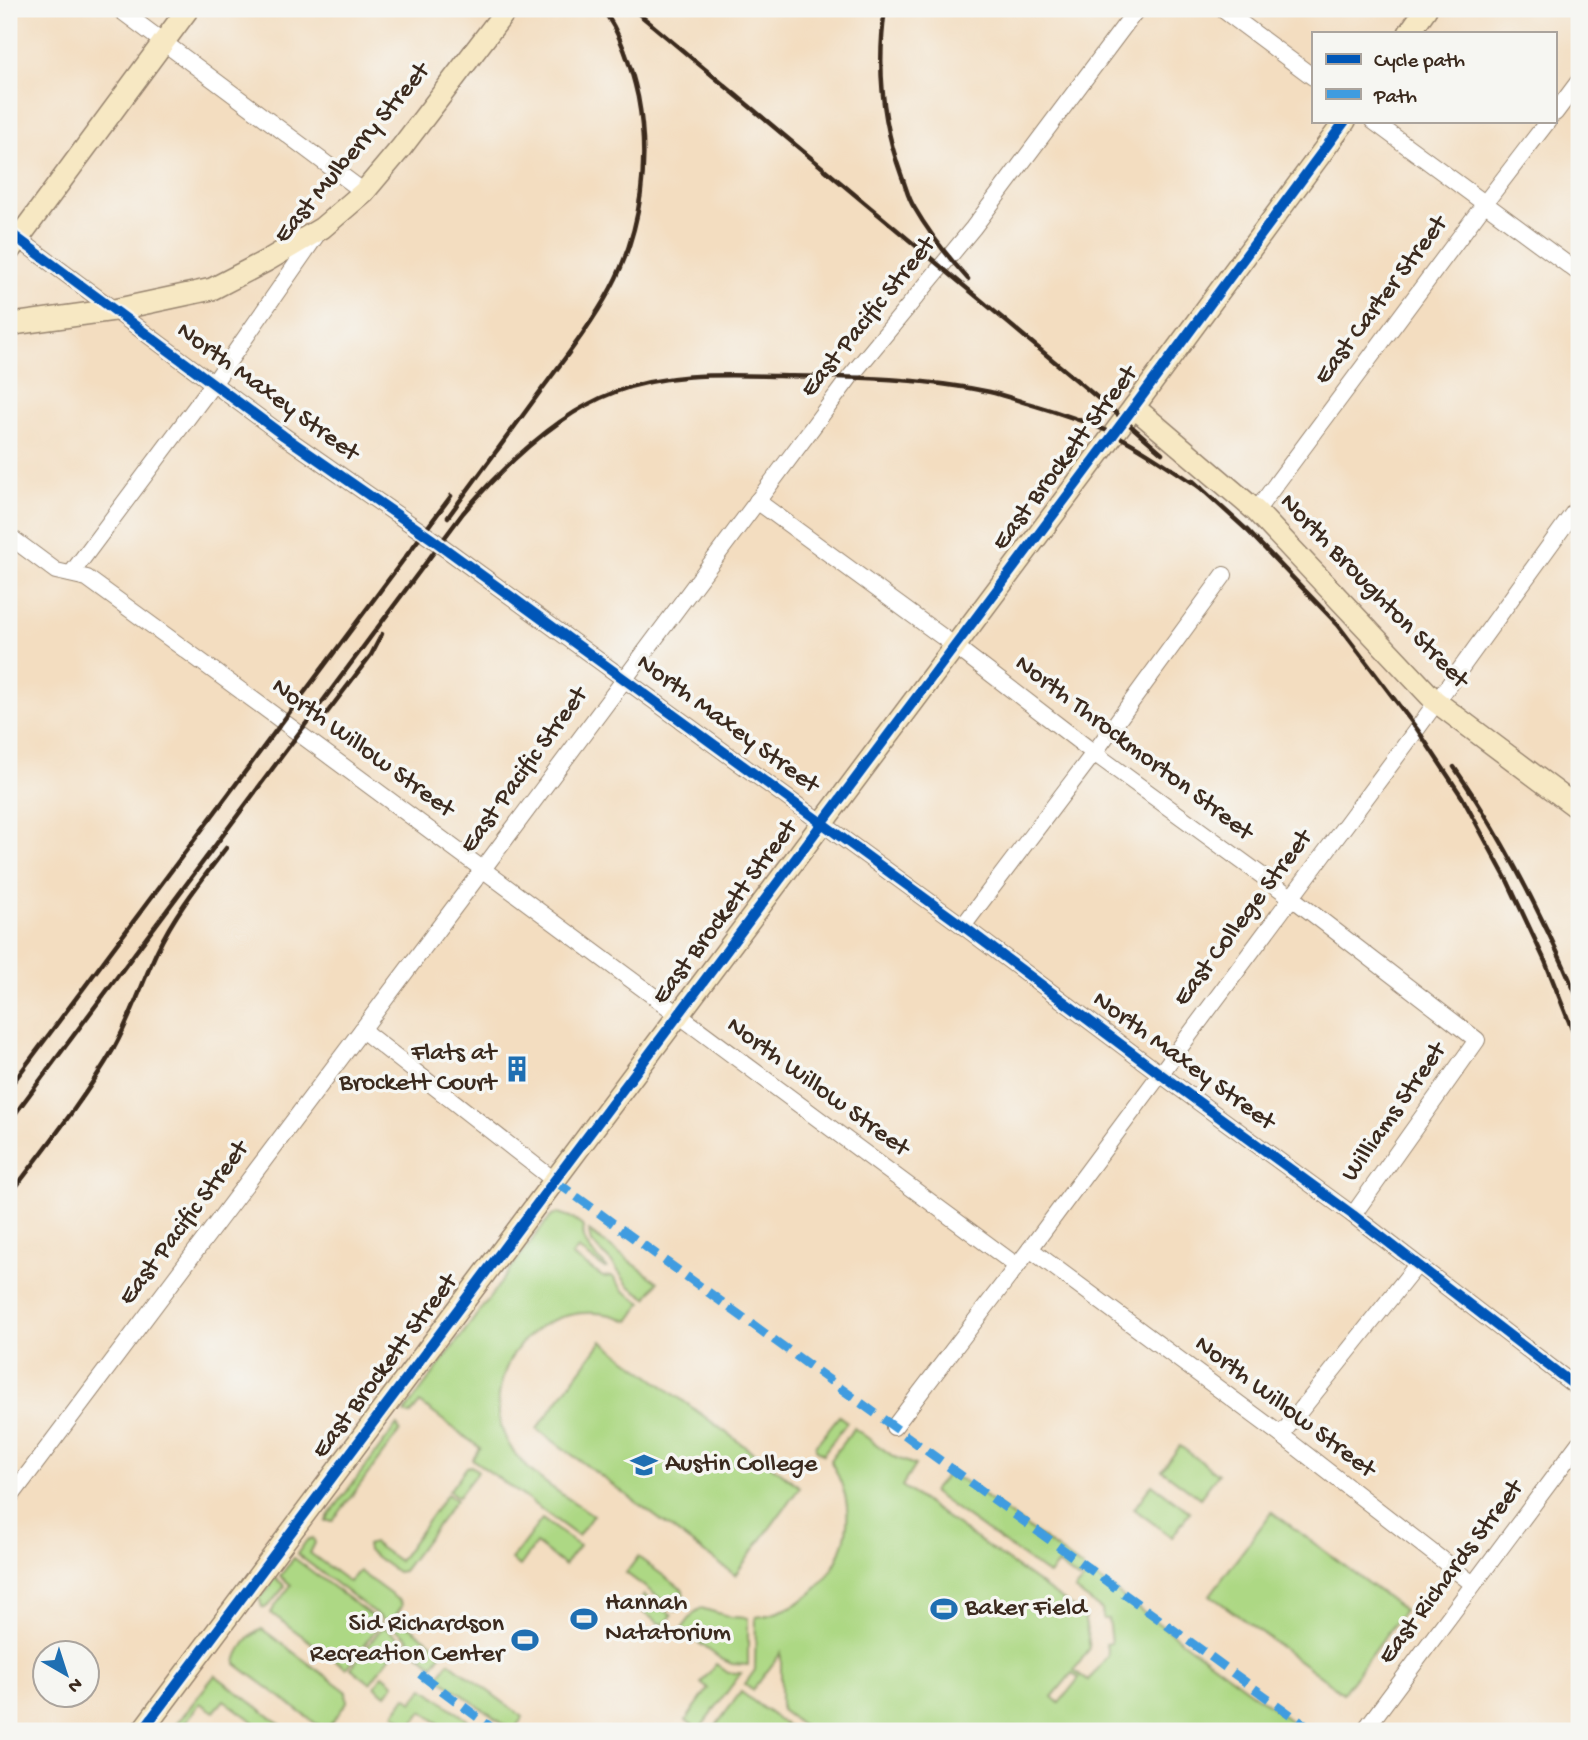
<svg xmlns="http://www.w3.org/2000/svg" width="1588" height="1740" viewBox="0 0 1588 1740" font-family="'Gochi Hand',sans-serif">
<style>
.green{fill:#add884;stroke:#748151;stroke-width:2;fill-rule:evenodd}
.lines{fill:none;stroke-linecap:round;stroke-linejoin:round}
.street-casing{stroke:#97846f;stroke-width:18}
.secondary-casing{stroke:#97846f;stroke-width:24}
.street{stroke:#fff;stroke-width:16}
.secondary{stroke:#f7e8c3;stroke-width:21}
.rail{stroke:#3b2a1e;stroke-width:4.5}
.quiet{stroke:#3f9ce0;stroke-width:9;stroke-dasharray:18 9;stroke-linecap:butt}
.cycleway-casing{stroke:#f6f6f2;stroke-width:15}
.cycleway{stroke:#0057b8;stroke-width:10}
.labels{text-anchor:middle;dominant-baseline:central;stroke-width:7;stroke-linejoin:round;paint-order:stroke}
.street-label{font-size:26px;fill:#3b2a1e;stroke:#f6f6f2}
.poi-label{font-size:26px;fill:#3b2a1e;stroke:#f6f6f2;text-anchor:start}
</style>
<rect width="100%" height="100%" fill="#f6f6f2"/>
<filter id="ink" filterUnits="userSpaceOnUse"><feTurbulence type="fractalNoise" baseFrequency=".0143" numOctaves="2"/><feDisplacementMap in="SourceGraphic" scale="14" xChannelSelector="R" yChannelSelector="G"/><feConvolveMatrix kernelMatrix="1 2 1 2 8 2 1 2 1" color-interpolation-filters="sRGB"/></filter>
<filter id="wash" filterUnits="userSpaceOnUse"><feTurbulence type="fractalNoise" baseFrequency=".00686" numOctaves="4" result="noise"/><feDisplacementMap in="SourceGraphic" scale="28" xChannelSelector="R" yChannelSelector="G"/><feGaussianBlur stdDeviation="1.57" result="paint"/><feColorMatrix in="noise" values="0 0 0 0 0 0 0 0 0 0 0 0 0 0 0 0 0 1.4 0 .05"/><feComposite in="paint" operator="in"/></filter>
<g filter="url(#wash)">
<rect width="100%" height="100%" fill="#f3ddc0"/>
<!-- green -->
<g class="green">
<path d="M558 1213 570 1217 584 1227C580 1246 596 1255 607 1268H604L578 1249 572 1256 603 1277 612 1276 624 1291 642 1303 629 1321C577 1298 516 1324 502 1381 496 1402 497 1423 508 1443 526 1475 564 1495 593 1515L578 1536 472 1459 480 1448 420 1403 410 1415 404 1413 545 1223 552 1216Z"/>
<path d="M589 1231 658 1282 647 1298 628 1285 613 1264 592 1243Z"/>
<path d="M602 1341 800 1487 735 1575 537 1429Z"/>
<path d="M839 1416 847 1422 823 1454 816 1449V1445Z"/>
<path d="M397 1425 400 1431 333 1521H326L329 1515Z"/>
<path d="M854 1428 894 1457 915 1465 902 1486 1084 1615 1090 1648 1074 1670 1088 1681 1108 1656 1106 1644 1111 1643 1108 1619H1103L1102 1610 1075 1590 1086 1577 1093 1575 1304 1731H809L781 1710V1653L753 1690 745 1684 755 1670 756 1617C811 1611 852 1562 847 1506 845 1489 838 1474 830 1460ZM1072 1673 1079 1678 1059 1703 1052 1697Z"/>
<path d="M1180 1446 1218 1474 1200 1498 1162 1470Z"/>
<path d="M471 1466 478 1471 458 1497 449 1491 467 1467Z"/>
<path d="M946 1475 962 1480 1083 1568V1573L1079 1580 1058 1564 1049 1575 932 1492Z"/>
<path d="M1152 1484 1190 1512 1172 1537 1134 1509Z"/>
<path d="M447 1494 456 1500 403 1571 397 1572 368 1551 367 1545 373 1543 399 1561Z"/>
<path d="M1272 1512 1404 1610 1343 1693 1210 1595Z"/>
<path d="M542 1519 579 1546 564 1565 536 1544 520 1566 511 1560Z"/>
<path d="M313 1538 315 1543 310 1553 349 1582 359 1571 401 1602 402 1606 395 1616 443 1651 433 1665 406 1644 409 1639 297 1554 307 1540Z"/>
<path d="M638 1557 683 1590 684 1598 676 1610 626 1573Z"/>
<path d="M294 1558 381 1623 346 1668 271 1613 275 1606 291 1585 280 1576Z"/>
<path d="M274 1577 285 1586 271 1603 265 1608 262 1607 259 1597C263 1594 267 1592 270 1587 272 1583 271 1581 274 1577Z"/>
<path d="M644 1595 672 1615 666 1623 660 1624 636 1607Z"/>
<path d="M701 1608 731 1617 748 1618V1665L732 1664 721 1659 681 1630 694 1613Z"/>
<path d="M383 1626 402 1641 370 1683 351 1668Z"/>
<path d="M262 1629 346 1691 347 1702 330 1725 319 1726 236 1664C237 1651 250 1634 262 1629Z"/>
<path d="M449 1662 523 1717 513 1731 438 1677Z"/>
<path d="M716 1664 728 1673H741L699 1730 686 1720 708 1689 701 1683Z"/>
<path d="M215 1675 281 1725 283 1731H266L224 1700 214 1712 200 1703 179 1731H171Z"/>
<path d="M383 1675 394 1684 386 1695 375 1686Z"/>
<path d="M424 1688 477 1727 475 1731H449L422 1711 411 1726 394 1714 406 1697 413 1702Z"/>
<path d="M741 1692 794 1731H712Z"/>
</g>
</g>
<g filter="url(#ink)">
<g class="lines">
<!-- street casing -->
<g class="street-casing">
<g id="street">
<path d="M119 9 364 192"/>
<path d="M1222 9 1313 77"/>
<path d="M1555 113 1579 81"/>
<path d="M1373 121 1579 273"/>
<path d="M9 232 284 436 432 539 963 926 1159 1073 1353 1215 1579 1389"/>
<path d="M757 501 955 646 1094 753 1291 897 1477 1040 1353 1215"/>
<path d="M1256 511 1485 203 1548 121"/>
<path d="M9 536 56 571 87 578C399 805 707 1037 1017 1266"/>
<path d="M71 574 213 384 318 233"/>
<path d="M963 926 1094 753 1224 575"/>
<path d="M362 1030 555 1181"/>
<path d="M1030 1249 1281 1435 1473 1584"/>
<path d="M894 1427 1030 1249 1417 729 1579 505"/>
<path d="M1281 1435 1417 1265"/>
<path d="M9 1499 483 869 850 377 973 228 1137 9"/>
<path d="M1364 1731 1579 1443"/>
</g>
</g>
<!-- secondary casing -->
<g class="secondary-casing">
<g id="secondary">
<path d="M1409 33 1426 9"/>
<path d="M9 251 188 9"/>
<path d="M9 326 20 323 114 310 212 289 268 260 322 228 364 192 401 148 507 9"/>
<path d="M1134 407 1256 511 1435 701 1579 809"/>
<path d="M142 1731 1134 407 1345 121"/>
</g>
</g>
<!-- street -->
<use href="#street" class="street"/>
<!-- secondary -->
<use href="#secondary" class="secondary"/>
<!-- rail -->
<g class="rail">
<path d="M633 9 1123 419 1162 453"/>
<path d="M885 9C877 65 882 123 902 177 906 187 908 198 914 207 929 233 948 257 968 279"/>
<path d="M1193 481 1248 531 1338 625 1417 729 1462 797 1508 882 1545 961 1579 1047"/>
<path d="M448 517C479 474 511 432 542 389 566 357 593 322 611 288 642 230 650 161 638 97 632 70 620 30 602 9"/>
<path d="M326 714 371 655 382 634"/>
<path d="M1454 767C1505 840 1544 919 1579 1001"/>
<path d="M9 1088 451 496"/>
<path d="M9 1122 463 513C502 468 558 413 615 392 669 372 722 375 778 376 848 377 920 377 990 392 1003 395 1017 400 1030 404 1057 412 1084 421 1110 432 1142 447 1171 469 1201 488"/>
<path d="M9 1196C45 1148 83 1101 114 1048 131 1017 142 983 157 951 175 913 201 881 226 848"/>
</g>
<!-- quiet -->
<g class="quiet">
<path d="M555 1181 1313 1731"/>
<path d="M420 1674 496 1731"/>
</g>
<!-- cycleway casing -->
<g class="cycleway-casing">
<g id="cycleway">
<path d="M9 232 284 436 432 539 963 926 1159 1073 1353 1215 1579 1389"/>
<path d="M142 1731 1134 407 1345 121"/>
</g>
</g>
<!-- cycleway -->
<use href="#cycleway" class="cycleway"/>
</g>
</g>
<!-- icons -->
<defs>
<g id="building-bare" transform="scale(2.1)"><path d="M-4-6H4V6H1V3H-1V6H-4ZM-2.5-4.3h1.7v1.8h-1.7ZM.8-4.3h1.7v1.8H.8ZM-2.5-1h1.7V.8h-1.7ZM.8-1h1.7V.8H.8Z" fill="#1f6fb2" stroke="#f6f6f2" stroke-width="2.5" paint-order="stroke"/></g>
<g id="university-bare" transform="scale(2.1)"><path d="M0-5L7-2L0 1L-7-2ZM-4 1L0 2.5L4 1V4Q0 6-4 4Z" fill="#1f6fb2" stroke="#f6f6f2" stroke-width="2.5" paint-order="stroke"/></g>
<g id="stadium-bare" transform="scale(2.1)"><path d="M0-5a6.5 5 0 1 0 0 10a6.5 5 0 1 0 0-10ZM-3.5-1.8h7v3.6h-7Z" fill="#1f6fb2" stroke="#f6f6f2" stroke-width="2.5" paint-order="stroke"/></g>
</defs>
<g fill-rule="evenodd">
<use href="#building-bare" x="517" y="1069"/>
<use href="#university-bare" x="644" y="1465"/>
<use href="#stadium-bare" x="944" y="1609"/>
<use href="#stadium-bare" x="584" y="1619"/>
<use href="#stadium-bare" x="525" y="1640"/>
</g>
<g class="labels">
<!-- street labels -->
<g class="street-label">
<text transform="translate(353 154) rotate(-50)">East Mulberry Street</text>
<text transform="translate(1382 301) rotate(-53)">East Carter Street</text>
<text transform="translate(869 318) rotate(-51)">East Pacific Street</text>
<text transform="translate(267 393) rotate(36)">North Maxey Street</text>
<text transform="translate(1066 459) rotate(-53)">East Brockett Street</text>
<text transform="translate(1373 592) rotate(46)">North Broughton Street</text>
<text transform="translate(727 725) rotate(36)">North Maxey Street</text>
<text transform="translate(362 749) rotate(36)">North Willow Street</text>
<text transform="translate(1133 749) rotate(37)">North Throckmorton Street</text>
<text transform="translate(525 771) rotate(-54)">East Pacific Street</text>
<text transform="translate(726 913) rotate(-53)">East Brockett Street</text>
<text transform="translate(1244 919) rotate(-53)">East College Street</text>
<text transform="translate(1183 1062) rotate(36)">North Maxey Street</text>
<text transform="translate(817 1088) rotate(36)">North Willow Street</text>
<text transform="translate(1395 1113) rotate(-55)">Williams Street</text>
<text transform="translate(185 1224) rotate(-53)">East Pacific Street</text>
<text transform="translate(386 1367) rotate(-53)">East Brockett Street</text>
<text transform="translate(1284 1408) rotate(37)">North Willow Street</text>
<text transform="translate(1452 1573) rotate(-53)">East Richards Street</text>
</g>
<!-- poi labels -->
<g class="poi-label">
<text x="496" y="1054" text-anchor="end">Flats at<tspan x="496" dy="30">Brockett Court</tspan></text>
<text x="665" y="1465">Austin College</text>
<text x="605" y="1604">Hannah<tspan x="605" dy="30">Natatorium</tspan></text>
<text x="965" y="1609">Baker Field</text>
<text x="504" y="1625" text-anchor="end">Sid Richardson<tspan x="504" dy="30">Recreation Center</tspan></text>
</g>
</g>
<!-- margin -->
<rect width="1588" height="1740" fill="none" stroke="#f6f6f2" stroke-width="35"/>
<!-- legend -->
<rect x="1312" y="32" width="245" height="91" fill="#f6f6f2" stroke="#aba49d" stroke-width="2"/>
<rect x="1326" y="54" width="35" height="10" fill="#0057b8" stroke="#aba49d" stroke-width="2"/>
<text x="1374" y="66" font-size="21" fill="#3b2a1e">Cycle path</text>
<rect x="1326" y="89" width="35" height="10" fill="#3f9ce0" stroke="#aba49d" stroke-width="2"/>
<text x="1374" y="102" font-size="21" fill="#3b2a1e">Path</text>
<!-- north arrow -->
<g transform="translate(66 1674) rotate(141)"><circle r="33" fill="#f6f6f2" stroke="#aba49d" stroke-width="2"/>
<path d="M0-5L12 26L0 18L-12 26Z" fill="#1f6fb2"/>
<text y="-10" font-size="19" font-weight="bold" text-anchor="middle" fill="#3b2a1e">N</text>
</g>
</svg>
